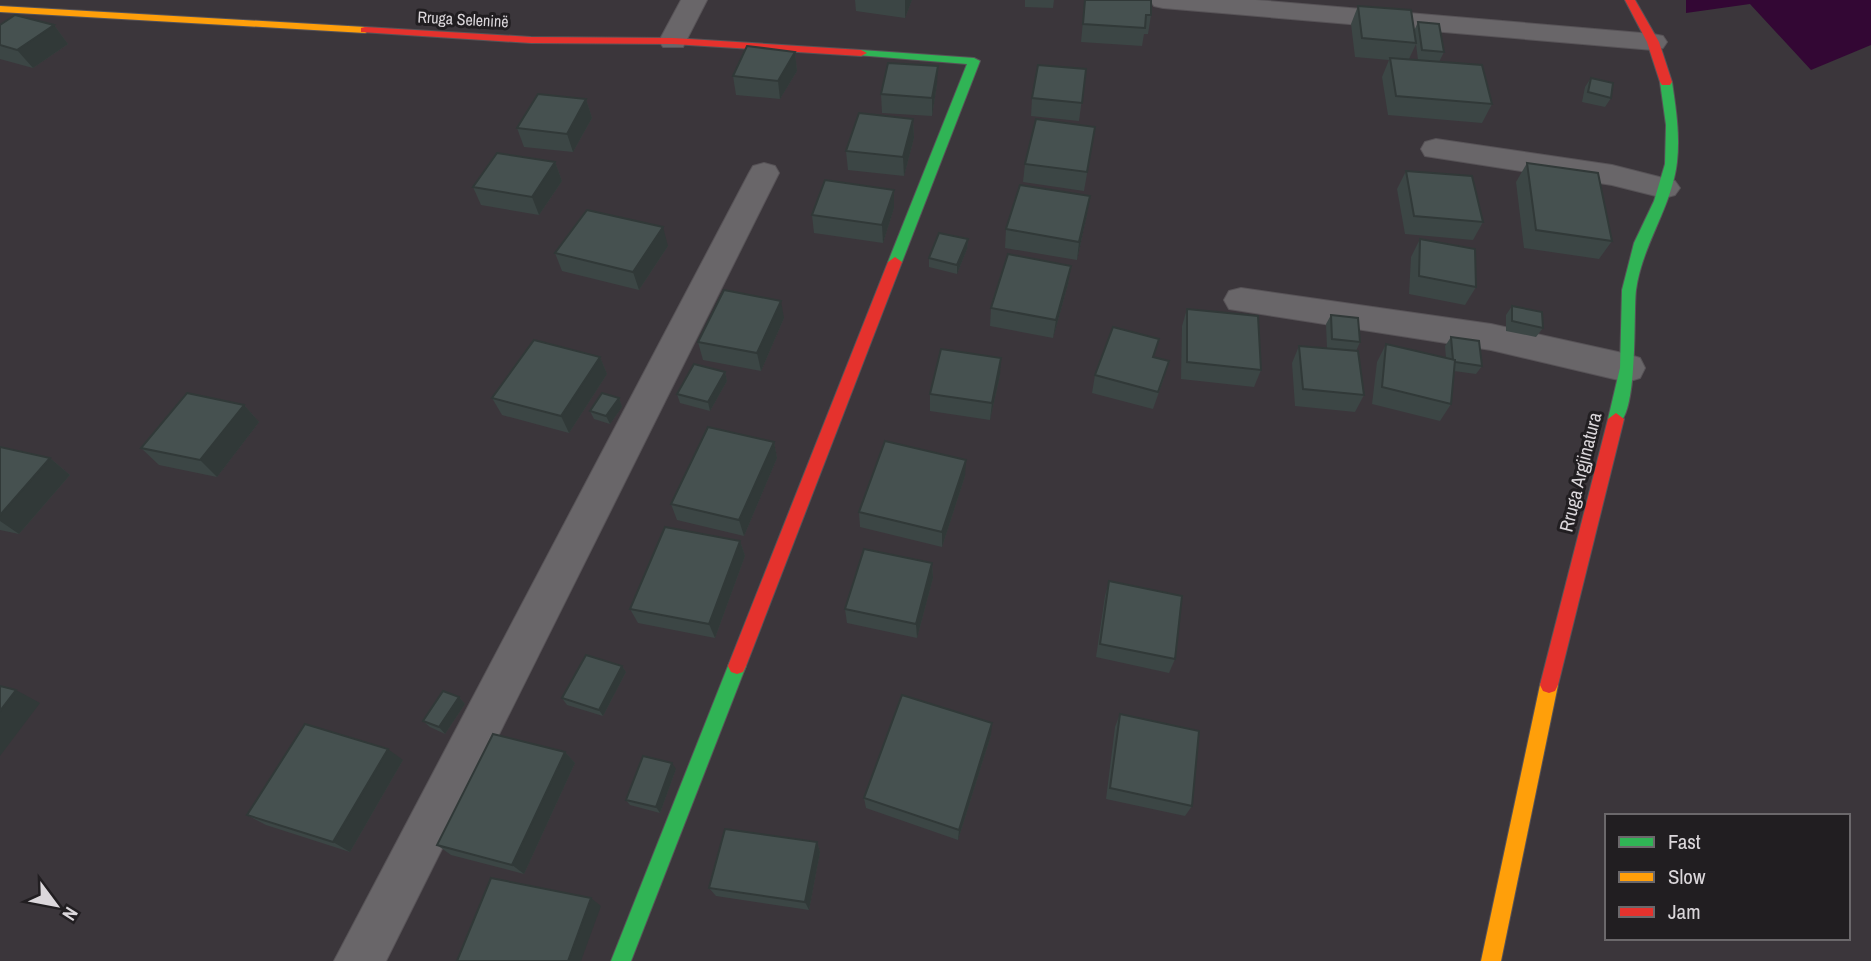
<svg xmlns="http://www.w3.org/2000/svg" width="1871" height="961" viewBox="0 0 1871 961" font-family="'Archivo Narrow',sans-serif">
<style>
.water{fill:#330734}
.lines{fill:none;stroke-linecap:round;stroke-linejoin:round}
.street-casing{stroke:#575357;stroke-width:2}
.fast-casing{stroke:#575357;stroke-width:2}
.slow-casing{stroke:#575357;stroke-width:2}
.jam-casing{stroke:#575357;stroke-width:2}
.street{fill:#696669;fill-rule:evenodd}
.fast{fill:#30b455;fill-rule:evenodd}
.slow{fill:#ff9f0a;fill-rule:evenodd}
.jam{fill:#e5322d;fill-rule:evenodd}
.wall{fill:#3c4645}
.shaded-wall{fill:#313938}
.building{fill:#465150;stroke:#313938;stroke-width:2}
.labels{text-anchor:middle;dominant-baseline:central;stroke-width:6;stroke-linejoin:round;paint-order:stroke}
.far-street-label{font-size:16px;fill:#dbd7db;stroke:#211e21}
.street-label{font-size:19px;fill:#dbd7db;stroke:#211e21}
</style>
<rect width="100%" height="100%" fill="#3b363b"/>
<!-- water -->
<path class="water" d="M1686 0H1871V45L1811 70 1750 4 1686 13Z"/>
<g class="lines">
<!-- street casing -->
<g class="street-casing">
<g id="street">
<path d="M681 0H707L683 47H663L659 41Z"/>
<path d="M1150 0H1256L1653 34 1663 36 1667 42 1663 48 1653 50 1163 8 1154 6Z"/>
<path d="M1436 139 1612 165 1675 181 1680 188 1675 195 1664 198 1612 185 1425 156 1421 149 1425 142Z"/>
<path d="M764 163 775 166 779 173 386 961H334L749 173 753 166Z"/>
<path d="M1241 288 1491 324 1627 354 1640 358 1645 368 1640 378 1627 382 1491 350 1229 309 1224 300 1229 291Z"/>
</g>
</g>
<!-- fast casing -->
<g class="fast-casing">
<g id="fast">
<path d="M861 50 974 58 980 61 902 262 895 267 888 262 967 64 857 55 855 53Z"/>
<path d="M1666 78 1672 82C1676 109 1680 135 1677 162 1672 207 1642 245 1636 290 1633 313 1639 418 1616 425L1608 419 1620 368 1622 290 1634 243 1654 201 1665 164 1666 125 1660 82Z"/>
<path d="M737 658 743 660 746 666 631 961H611L728 666 731 660Z"/>
</g>
</g>
<!-- slow casing -->
<g class="slow-casing">
<g id="slow">
<path d="M0 6 365 27 371 30 365 33 0 12Z"/>
<path d="M1549 677 1555 679 1558 685 1501 961H1481L1540 685 1543 679Z"/>
</g>
</g>
<!-- jam casing -->
<g class="jam-casing">
<g id="jam">
<path d="M1625 0H1635L1659 42 1672 82 1670 85H1662L1660 82 1647 42Z"/>
<path d="M365 27 531 37 673 38 861 50 867 53 861 56 673 44 531 43 361 32V28Z"/>
<path d="M895 257 902 262 746 666 743 672 737 674 731 672 728 666 888 262Z"/>
<path d="M1616 413 1624 419 1558 685 1555 691 1549 693 1543 691 1540 685 1608 419Z"/>
</g>
</g>
<!-- street -->
<use href="#street" class="street"/>
<!-- fast -->
<use href="#fast" class="fast"/>
<!-- slow -->
<use href="#slow" class="slow"/>
<!-- jam -->
<use href="#jam" class="jam"/>
</g>
<!-- wall -->
<g class="wall">
<path d="M855 0H912L905 18 856 11Z"/>
<path d="M1025 0H1054L1053 8 1025 7Z"/>
<path d="M1085 0 1151 15 1148 34H1144L1142 46 1081 42Z"/>
<path d="M1358 6 1414 31 1418 22 1444 52 1439 62 1418 60 1416 44 1409 59 1492 104 1482 123 1388 115 1382 77 1389 60 1355 57 1351 24Z"/>
<path d="M0 25H54L68 44 33 68 0 59Z"/>
<path d="M795 52 797 71 780 99 736 95 733 76Z"/>
<path d="M1086 69 1079 121 1031 116 1032 98Z"/>
<path d="M1591 78 1611 98 1605 107 1582 102 1585 87Z"/>
<path d="M937 84 932 116 882 113 881 94Z"/>
<path d="M586 99 592 118 573 152 524 147 517 128Z"/>
<path d="M913 119 914 138 904 176 848 170 846 151Z"/>
<path d="M1095 127 1084 191 1023 182 1025 164Z"/>
<path d="M555 162 562 181 539 215 481 205 473 187Z"/>
<path d="M1527 163 1612 241 1599 259 1524 248 1516 182Z"/>
<path d="M1406 171 1483 222 1473 240 1405 234 1397 189Z"/>
<path d="M894 190V208L883 243 814 233 812 215Z"/>
<path d="M1090 196 1087 214 1077 260 1005 248 1006 229Z"/>
<path d="M968 239 967 249 957 274 929 267V258Z"/>
<path d="M1420 239 1476 287 1465 305 1409 294 1411 257Z"/>
<path d="M668 246 639 290 562 271 555 253Z"/>
<path d="M1071 266 1068 284 1053 338 990 326 991 308Z"/>
<path d="M1512 306 1543 328 1536 337 1506 331V315Z"/>
<path d="M1187 309 1261 370 1254 387 1181 379 1182 326Z"/>
<path d="M1331 315 1360 342 1356 351 1364 395 1355 412 1295 406 1292 363 1299 346 1345 350 1327 348 1326 324Z"/>
<path d="M784 318 761 371 703 360 698 342Z"/>
<path d="M1451 337 1482 366 1476 374 1454 371 1451 404 1440 421 1372 404 1377 362 1386 344 1446 358 1445 346Z"/>
<path d="M600 357 607 374 569 433 502 415 492 398Z"/>
<path d="M725 372 727 381 710 411 680 403 677 394Z"/>
<path d="M1000 375 990 420 930 411V394Z"/>
<path d="M1095 375 1164 378 1153 409 1092 393Z"/>
<path d="M619 398 622 407 610 424 594 419 590 411Z"/>
<path d="M244 405 259 422 217 477 159 465 141 448Z"/>
<path d="M774 442 777 458 744 536 677 520 671 504Z"/>
<path d="M0 447 50 458 70 475 19 534 0 530Z"/>
<path d="M965 476 942 547 860 527 859 512Z"/>
<path d="M740 541 745 556 715 638 638 623 630 609Z"/>
<path d="M932 563 933 578 917 638 847 623 845 609Z"/>
<path d="M1109 581 1175 659 1169 673 1096 657 1105 596Z"/>
<path d="M622 666 626 672 603 716 567 705 562 698Z"/>
<path d="M459 697 465 704 445 734 430 727 423 721Z"/>
<path d="M1120 714 1192 806 1185 816 1106 799 1115 727Z"/>
<path d="M991 735 958 840 866 808 864 798Z"/>
<path d="M565 752 575 763 524 874 451 855 437 845Z"/>
<path d="M403 760 350 852 266 825 247 815Z"/>
<path d="M676 769 660 813 630 805 626 800Z"/>
<path d="M817 842 820 852 809 910 716 896 709 888Z"/>
</g>
<!-- shaded-wall -->
<g class="shaded-wall">
<path d="M905 0H912L905 18Z"/>
<path d="M54 25 68 44 33 68 17 50Z"/>
<path d="M795 52 797 71 780 99 778 81Z"/>
<path d="M938 66 937 84 932 116V98Z"/>
<path d="M586 99 592 118 573 152 567 134Z"/>
<path d="M913 119 914 138 904 176 903 157Z"/>
<path d="M555 162 562 181 539 215 532 197Z"/>
<path d="M894 190V208L883 243 882 225Z"/>
<path d="M1090 196 1087 214 1077 260 1079 242Z"/>
<path d="M663 227 668 246 639 290 633 272Z"/>
<path d="M968 239 967 249 957 274V265Z"/>
<path d="M1071 266 1068 284 1053 338 1056 320Z"/>
<path d="M781 301 784 318 761 371 757 353Z"/>
<path d="M600 357 607 374 569 433 561 416Z"/>
<path d="M1001 358 1000 375 990 420 992 403Z"/>
<path d="M725 372 727 381 710 411 708 402Z"/>
<path d="M619 398 622 407 610 424 606 416Z"/>
<path d="M244 405 259 422 217 477 200 460Z"/>
<path d="M774 442 777 458 744 536 739 520Z"/>
<path d="M50 458 70 475 19 534 0 521V515Z"/>
<path d="M966 460 965 476 942 547V532Z"/>
<path d="M740 541 745 556 715 638 709 624Z"/>
<path d="M932 563 933 578 917 638 916 624Z"/>
<path d="M622 666 626 672 603 716 599 710Z"/>
<path d="M16 690 40 703 0 756V711Z"/>
<path d="M459 697 465 704 445 734 439 727Z"/>
<path d="M992 723 991 735 958 840 959 830Z"/>
<path d="M388 749 403 760 350 852 333 842Z"/>
<path d="M565 752 575 763 524 874 512 865Z"/>
<path d="M672 763 676 769 660 813 656 807Z"/>
<path d="M817 842 820 852 809 910 805 902Z"/>
<path d="M591 898 601 906 581 961H568Z"/>
</g>
<!-- building -->
<g class="building">
<path d="M1085 0H1151V15H1146L1145 28 1083 24Z"/>
<path d="M1358 6 1411 10 1416 43 1362 38Z"/>
<path d="M15 15 54 25 17 50 0 45V25Z"/>
<path d="M1418 22 1439 24 1444 52 1422 50Z"/>
<path d="M747 46 795 52 778 81 733 76Z"/>
<path d="M1390 58 1482 65 1492 104 1396 96Z"/>
<path d="M888 63 938 66 932 98 881 94Z"/>
<path d="M1038 65 1086 69 1082 103 1032 98Z"/>
<path d="M1591 78 1613 83 1611 98 1588 92Z"/>
<path d="M538 94 586 99 567 134 517 128Z"/>
<path d="M859 113 913 119 903 157 846 151Z"/>
<path d="M1036 119 1095 127 1087 172 1025 164Z"/>
<path d="M497 153 555 162 532 197 473 187Z"/>
<path d="M1527 163 1598 173 1612 241 1536 230Z"/>
<path d="M1406 171 1472 176 1483 222 1414 216Z"/>
<path d="M825 180 894 190 882 225 812 215Z"/>
<path d="M1020 185 1090 196 1079 242 1006 229Z"/>
<path d="M587 210 663 227 633 272 555 253Z"/>
<path d="M939 233 968 239 957 265 929 258Z"/>
<path d="M1420 239 1475 249 1476 287 1419 276Z"/>
<path d="M1008 254 1071 266 1056 320 991 308Z"/>
<path d="M724 290 781 301 757 353 698 342Z"/>
<path d="M1512 306 1542 312 1543 328 1512 321Z"/>
<path d="M1187 309 1258 316 1261 370 1187 362Z"/>
<path d="M1331 315 1358 318 1360 342 1332 339Z"/>
<path d="M1113 327 1159 339 1153 357 1169 361 1158 392 1095 375Z"/>
<path d="M1451 337 1479 341 1482 366 1455 362V360H1453Z"/>
<path d="M534 340 600 357 561 416 492 398Z"/>
<path d="M1386 344 1455 360 1451 404 1382 387Z"/>
<path d="M1299 346 1358 351 1364 395 1303 389Z"/>
<path d="M941 349 1001 358 992 403 930 394Z"/>
<path d="M694 364 725 372 708 402 677 394Z"/>
<path d="M187 393 244 405 200 460 141 448Z"/>
<path d="M602 393 619 398 606 416 590 411Z"/>
<path d="M708 427 774 442 739 520 671 504Z"/>
<path d="M885 441 966 460 942 532 859 512Z"/>
<path d="M0 447 50 458 0 515Z"/>
<path d="M665 527 740 541 709 624 630 609Z"/>
<path d="M864 549 932 563 916 624 845 609Z"/>
<path d="M1109 581 1182 596 1175 659 1100 644Z"/>
<path d="M586 655 622 666 599 710 562 698Z"/>
<path d="M0 686 16 690 0 711Z"/>
<path d="M443 691 459 697 439 727 423 721Z"/>
<path d="M902 695 992 723 959 830 864 798Z"/>
<path d="M1120 714 1199 731 1192 806 1110 788Z"/>
<path d="M305 724 388 749 333 842 247 815Z"/>
<path d="M493 734 565 752 512 865 437 845Z"/>
<path d="M643 756 672 763 656 807 626 800Z"/>
<path d="M725 829 817 842 805 902 709 888Z"/>
<path d="M491 878 591 898 568 961H457Z"/>
</g>
<g class="labels">
<!-- far-street labels -->
<g class="far-street-label">
<text transform="translate(463 19) rotate(3)">Rruga Seleninë</text>
</g>
<!-- street labels -->
<g class="street-label">
<text transform="translate(1580 472) rotate(-76)">Rruga Argjinatura</text>
</g>
</g>
<!-- legend -->
<rect x="1605" y="814" width="245" height="126" fill="#211e21" stroke="#6b686b" stroke-width="2"/>
<rect x="1619" y="837" width="35" height="10" fill="#30b455" stroke="#6b686b" stroke-width="2"/>
<text x="1668" y="849" font-size="21" fill="#dbd7db">Fast</text>
<rect x="1619" y="872" width="35" height="10" fill="#ff9f0a" stroke="#6b686b" stroke-width="2"/>
<text x="1668" y="884" font-size="21" fill="#dbd7db">Slow</text>
<rect x="1619" y="907" width="35" height="10" fill="#e5322d" stroke="#6b686b" stroke-width="2"/>
<text x="1668" y="919" font-size="21" fill="#dbd7db">Jam</text>
<!-- north arrow -->
<g transform="translate(56 905) rotate(122)" stroke="#211e21" stroke-width="5" paint-order="stroke">
<path d="M0-5L12 26L0 18L-12 26Z" fill="#dbd7db"/>
<text y="-10" font-size="19" font-weight="bold" text-anchor="middle" fill="#dbd7db">N</text>
</g>
</svg>
